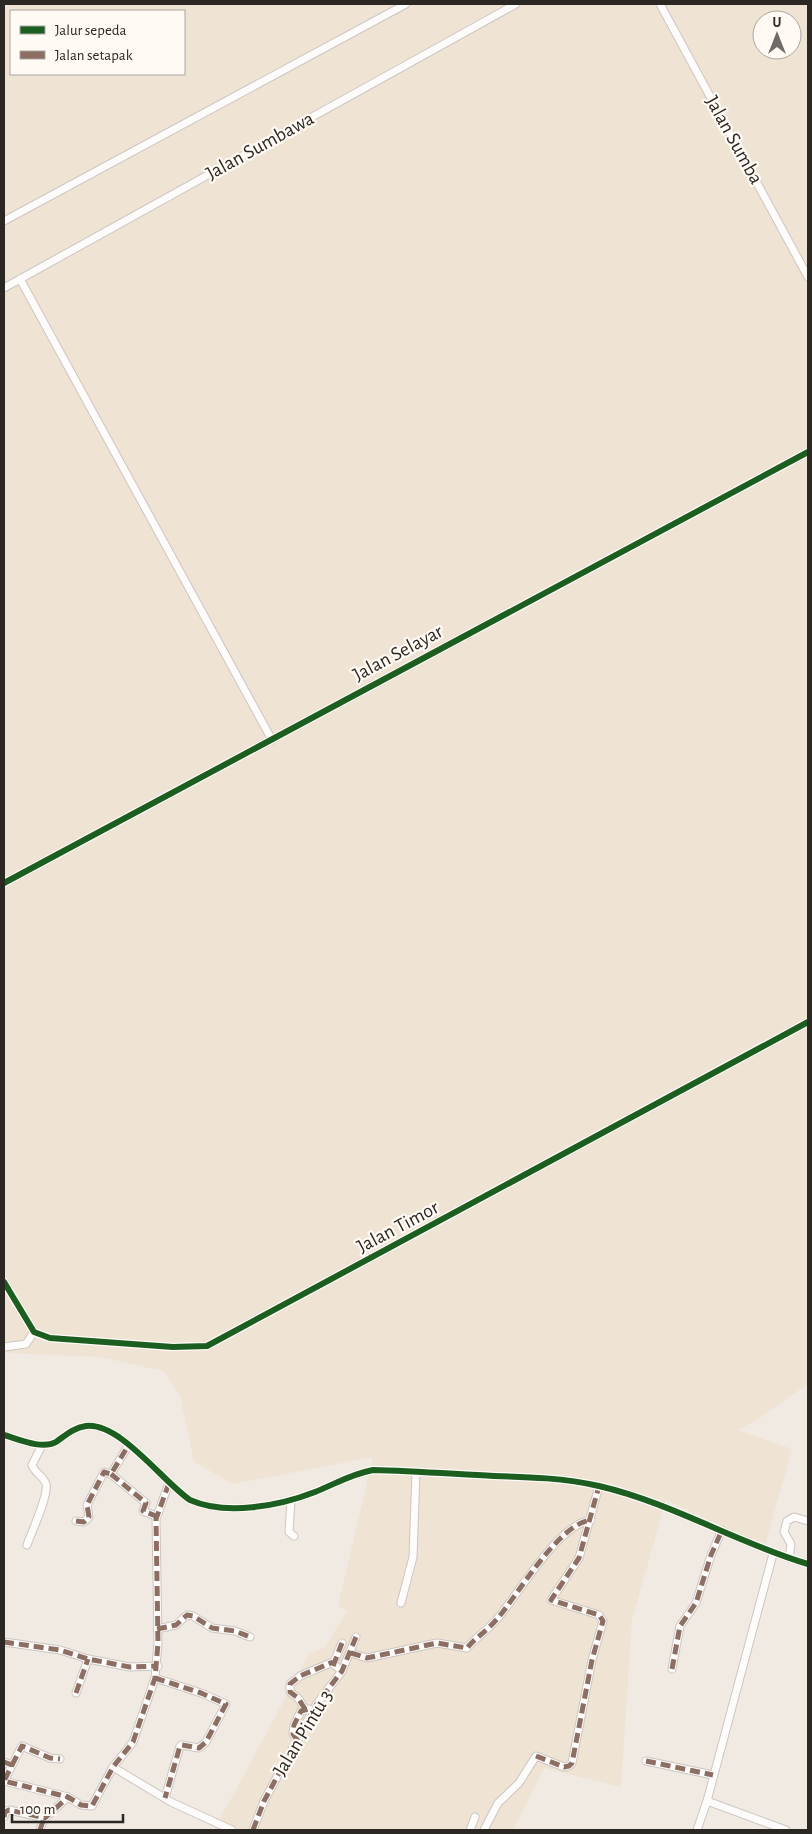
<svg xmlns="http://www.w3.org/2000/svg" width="812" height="1834" viewBox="0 0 812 1834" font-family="'Alegreya Sans',sans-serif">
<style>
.built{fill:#efe3d4;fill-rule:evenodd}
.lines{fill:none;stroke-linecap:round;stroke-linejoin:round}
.minor-casing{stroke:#ccc6c1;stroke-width:9}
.minor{stroke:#fdfcfb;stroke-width:7}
.quiet{stroke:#8d6e63;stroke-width:5;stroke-dasharray:10 5;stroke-linecap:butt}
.cycleway-casing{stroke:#fffaf4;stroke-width:9}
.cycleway{stroke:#1b5e20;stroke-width:6}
.labels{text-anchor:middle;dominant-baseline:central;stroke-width:4.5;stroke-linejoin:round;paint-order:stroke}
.street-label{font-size:20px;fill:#2b2722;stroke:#fffaf4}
</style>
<rect width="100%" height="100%" fill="#f1eae3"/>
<!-- built -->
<path class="built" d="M4 4H808V1384L760 1418 737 1430 792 1449 765 1546 666 1500 632 1620 621 1787 544 1768 513 1830H214L309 1654 325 1647 347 1611 338 1606 373 1457 233 1484 194 1462 180 1396 163 1371 100 1357 4 1353ZM11 11H184V74H11ZM762 20H792V50H762Z"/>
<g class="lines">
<!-- minor casing -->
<g class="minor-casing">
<g id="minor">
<path d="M660 4 808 277"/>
<path d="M4 221 406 4"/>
<path d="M20 279 272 740"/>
<path d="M4 288 516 4"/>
<path d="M4 883 808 452"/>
<path d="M4 1282 34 1332 50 1338 173 1347 207 1346 808 1022"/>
<path d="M4 1347 26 1344 34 1332"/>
<path d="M4 1435C18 1439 42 1450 56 1442 66 1435 73 1428 86 1426 120 1422 163 1482 190 1500 226 1516 279 1506 315 1492 335 1484 351 1474 373 1470 413 1471 454 1474 494 1476 529 1477 564 1478 599 1486 672 1503 737 1543 808 1564"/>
<path d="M111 1474 146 1503 143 1511 156 1516"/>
<path d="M291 1500 289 1532 294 1536"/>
<path d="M76 1521 84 1522 89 1517 87 1505 104 1472 111 1474 128 1446"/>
<path d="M27 1545C31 1533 49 1495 46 1484 43 1475 35 1474 32 1465L42 1445"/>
<path d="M789 1558 791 1544 784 1532 787 1521 794 1517 808 1521"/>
<path d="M401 1603 413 1557 416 1472"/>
<path d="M157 1629 176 1625 187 1615 193 1616 212 1628 235 1631 250 1637"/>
<path d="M4 1642 60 1650 88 1659 130 1667 158 1666"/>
<path d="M351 1653 367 1658 437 1643 467 1648C475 1638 488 1630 497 1619 518 1595 558 1524 591 1520"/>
<path d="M672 1669 680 1626 696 1603 711 1555 722 1530"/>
<path d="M342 1671 333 1664 342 1643"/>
<path d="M155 1678 201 1693 226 1704 206 1742 199 1748 182 1745 180 1746 165 1798"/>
<path d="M76 1693 88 1659"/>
<path d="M305 1709 298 1698 290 1692V1684L300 1676 333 1662"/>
<path d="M298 1741 293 1734 294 1725 301 1711 309 1709"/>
<path d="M646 1761 713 1775"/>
<path d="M4 1762 12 1765 4 1781 68 1797"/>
<path d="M12 1765 22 1746 50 1758 60 1759"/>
<path d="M113 1767 171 1802 232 1830"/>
<path d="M707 1801 786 1830"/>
<path d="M4 1817 5 1812 9 1810 45 1818 68 1797 81 1805 92 1806 113 1767 133 1742 155 1678 158 1643 156 1519 169 1483"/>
<path d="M40 1830 44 1818"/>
<path d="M253 1830 264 1801 316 1705 342 1671 356 1637"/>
<path d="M470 1830 475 1817"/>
<path d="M484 1830 498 1803 519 1783 536 1756 564 1767 569 1766 572 1763 592 1660 603 1621 599 1615 551 1600 579 1558 599 1486"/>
<path d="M697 1830 707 1801 773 1554"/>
</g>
</g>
<!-- minor -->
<use href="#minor" class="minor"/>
<!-- quiet -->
<g class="quiet">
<path d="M111 1474 146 1503 143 1511 156 1516"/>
<path d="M76 1521 84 1522 89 1517 87 1505 104 1472 111 1474 128 1446"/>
<path d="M157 1629 176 1625 187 1615 193 1616 212 1628 235 1631 250 1637"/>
<path d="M4 1642 60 1650 88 1659 130 1667 158 1666"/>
<path d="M351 1653 367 1658 437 1643 467 1648C475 1638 488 1630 497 1619 518 1595 558 1524 591 1520"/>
<path d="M333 1666 342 1643"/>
<path d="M672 1669 680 1626 696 1603 711 1555 722 1530"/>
<path d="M155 1678 201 1693 226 1704 206 1742 199 1748 182 1745 180 1746 165 1798"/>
<path d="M76 1693 88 1659"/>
<path d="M305 1709 298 1698 290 1692V1684L300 1676 333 1662"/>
<path d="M298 1741 293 1734 294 1725 301 1711 309 1709"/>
<path d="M536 1756 564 1767 569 1766 572 1763 592 1660 603 1621 599 1615 551 1600 579 1558 599 1486"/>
<path d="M646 1761 713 1775"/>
<path d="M4 1762 12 1765 4 1781 68 1797"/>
<path d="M12 1765 22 1746 50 1758 60 1759"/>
<path d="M4 1817 5 1812 9 1810 45 1818 68 1797 81 1805 92 1806 113 1767 133 1742 155 1678 158 1643 156 1519 169 1483"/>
<path d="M40 1830 44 1818"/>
<path d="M253 1830 264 1801 316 1705 342 1671 356 1637"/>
</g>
<!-- cycleway casing -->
<g class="cycleway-casing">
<g id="cycleway">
<path d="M4 883 808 452"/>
<path d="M4 1282 34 1332 50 1338 173 1347 207 1346 808 1022"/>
<path d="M4 1435C18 1439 42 1450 56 1442 66 1435 73 1428 86 1426 120 1422 163 1482 190 1500 226 1516 279 1506 315 1492 335 1484 351 1474 373 1470 413 1471 454 1474 494 1476 529 1477 564 1478 599 1486 672 1503 737 1543 808 1564"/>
</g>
</g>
<!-- cycleway -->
<use href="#cycleway" class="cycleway"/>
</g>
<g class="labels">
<!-- street labels -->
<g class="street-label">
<text transform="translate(734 140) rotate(61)">Jalan Sumba</text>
<text transform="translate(260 146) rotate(-29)">Jalan Sumbawa</text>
<text transform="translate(398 653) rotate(-28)">Jalan Selayar</text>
<text transform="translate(398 1227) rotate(-28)">Jalan Timor</text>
<text transform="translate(303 1733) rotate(-59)">Jalan Pintu 3</text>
</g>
</g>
<!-- border -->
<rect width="812" height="1834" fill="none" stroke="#2b2722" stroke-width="10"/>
<!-- legend -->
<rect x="10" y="10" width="175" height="65" fill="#fffaf4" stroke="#aaa6a0"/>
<rect x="20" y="26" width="25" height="8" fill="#1b5e20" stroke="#aaa6a0"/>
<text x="55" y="35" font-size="15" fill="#2b2722">Jalur sepeda</text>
<rect x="20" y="51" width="25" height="8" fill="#8d6e63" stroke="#aaa6a0"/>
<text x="55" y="60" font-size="15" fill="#2b2722">Jalan setapak</text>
<!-- north arrow -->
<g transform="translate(777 35)"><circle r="24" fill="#fffaf4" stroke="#aaa6a0"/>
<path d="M0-4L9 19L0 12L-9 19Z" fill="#706b66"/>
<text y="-8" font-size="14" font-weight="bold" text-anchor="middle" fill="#2b2722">U</text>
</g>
<!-- scale -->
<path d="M12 1814v8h111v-8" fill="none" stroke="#2b2722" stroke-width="2.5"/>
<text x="20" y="1814" font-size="15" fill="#2b2722" stroke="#fffaf4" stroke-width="4" paint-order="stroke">100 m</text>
</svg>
